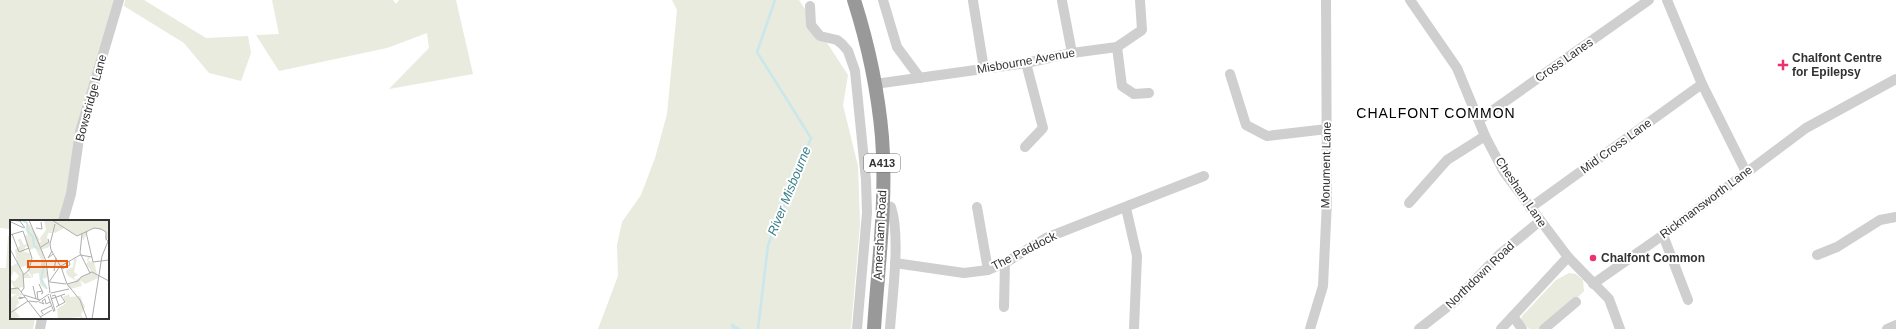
<svg xmlns="http://www.w3.org/2000/svg" width="1896" height="329" viewBox="0 0 1896 329" font-family="Arial,sans-serif">
<style>
.green{fill:#e8ebdd}
.lines{fill:none;stroke-linecap:round;stroke-linejoin:round}
.stream{stroke:#c9e7ec;stroke-width:2.5}
.minor{stroke:#cfcfcf;stroke-width:10}
.highway{stroke:#999;stroke-width:14}
.poi-dot{fill:#eb326d;stroke:#fff;stroke-width:1.5}
.labels{text-anchor:middle;dominant-baseline:central;stroke-width:4;stroke-linejoin:round;paint-order:stroke}
.shield{fill:#fff;stroke:#707070;stroke-width:1}
.shield-label{font-size:11px;font-weight:bold;fill:#323232}
.poi-label{font-size:12px;font-weight:bold;fill:#323232;stroke:#fff;text-anchor:start}
.street-label{font-size:12px;fill:#323232;stroke:#fff}
.water-label{font-size:13px;font-style:italic;fill:#387f8a;stroke:#fff}
.quarter-label{font-size:14px;letter-spacing:1px;fill:#000;stroke:#fff}
.inset-river{fill:none;stroke:#c9e7ec;stroke-width:2}
.inset-road{fill:none;stroke:#adadad;stroke-width:1}
.view{fill:#e8590c;fill-opacity:0.15;stroke:#e8590c;stroke-width:2}
.inset-edge{fill:none;stroke:#323232;stroke-width:2}
</style>
<rect width="100%" height="100%" fill="#fff"/>
<!-- green -->
<g class="green">
<path d="M0 0H119L80 132 62 221H11V229L0 228Z"/>
<path d="M125 0H144L206 38 248 36 251 53 241 81 209 73 184 43 124 6Z"/>
<path d="M272 0H393L396 4 399 0H456L473 74 389 89 429 48 427 33 387 48 279 71 256 35 279 34Z"/>
<path d="M672 0H799L848 75 843 105 858 166 860 224 851 329H598L618 276 617 245 622 222 641 195 655 158 667 114 677 10Z"/>
<path d="M8 236H11V318H35L33 329H0V268H6Z"/>
<path d="M1569 273 1576 274 1583 280 1584 291 1567 309 1543 329H1529L1521 320 1522 316 1556 280Z"/>
</g>
<g class="lines">
<!-- stream -->
<g class="stream">
<path d="M734 329 732 325 739 329"/>
<path d="M758 329 768 245 811 138 757 52 775 0"/>
</g>
<!-- minor -->
<g class="minor">
<path d="M883 0 897 47 920 78"/>
<path d="M1410 0 1457 68 1485 136 1504 172 1568 257 1609 299 1620 329"/>
<path d="M1667 0 1702 84 1746 172"/>
<path d="M973 1 984 69"/>
<path d="M1062 1 1072 53"/>
<path d="M810 6 811 25 820 36 837 40 842 44 848 51 855 71 866 180 867 213 857 329"/>
<path d="M1117 47 1122 86 1134 94 1149 93"/>
<path d="M1230 74 1246 125 1267 136 1327 129"/>
<path d="M875 84 1026 63 1072 53 1117 47 1142 30 1140 0"/>
<path d="M1479 120 1649 0"/>
<path d="M1025 147 1043 128 1026 63"/>
<path d="M1409 203 1447 160 1485 136"/>
<path d="M882 205 891 207C901 237 892 297 890 329"/>
<path d="M977 207 988 270"/>
<path d="M1126 208 1137 256 1134 329"/>
<path d="M1530 208 1702 84"/>
<path d="M63 221 71 194 80 132 119 0"/>
<path d="M1663 235 1688 300"/>
<path d="M1817 255 1837 247 1880 220 1896 217"/>
<path d="M895 263 964 273 988 270 1005 263 1046 238 1204 176"/>
<path d="M1593 284 1663 235 1806 128 1896 79"/>
<path d="M1004 307 1005 263"/>
<path d="M1513 316 1522 329"/>
<path d="M40 329 42 318"/>
<path d="M1310 329 1323 286 1327 201 1326 0"/>
<path d="M1419 329 1455 301 1500 254 1540 221"/>
<path d="M1501 329 1568 257"/>
<path d="M1544 329 1576 302"/>
<path d="M1887 329 1896 325"/>
</g>
<!-- highway -->
<path class="highway" d="M854 0C868 44 878 91 882 137 887 201 878 266 874 329"/>
</g>
<!-- markers -->
<g class="poi-dot">
<path d="M1781 59h4v4h4v4h-4v4h-4v-4h-4v-4h4z"/>
<circle cx="1593" cy="258" r="4"/>
</g>
<g class="labels">
<!-- shield labels -->
<rect class="shield" x="864" y="154" width="36" height="18" rx="3"/>
<g class="shield-label">
<text x="882" y="163">A413</text>
</g>
<!-- poi labels -->
<g class="poi-label">
<text x="1792" y="58">Chalfont Centre<tspan x="1792" dy="14">for Epilepsy</tspan></text>
<text x="1601" y="258">Chalfont Common</text>
</g>
<!-- street labels -->
<g class="street-label">
<text transform="translate(1564 60) rotate(-35)">Cross Lanes</text>
<text transform="translate(1026 61) rotate(-10)">Misbourne Avenue</text>
<text transform="translate(91 98) rotate(-75)">Bowstridge Lane</text>
<text transform="translate(1616 146) rotate(-36)">Mid Cross Lane</text>
<text transform="translate(1326 165) rotate(-89)">Monument Lane</text>
<text transform="translate(1521 192) rotate(56)">Chesham Lane</text>
<text transform="translate(1706 202) rotate(-37)">Rickmansworth Lane</text>
<text transform="translate(880 235) rotate(-87)">Amersham Road</text>
<text transform="translate(1024 251) rotate(-27)">The Paddock</text>
<text transform="translate(1480 275) rotate(-44)">Northdown Road</text>
</g>
<!-- water labels -->
<g class="water-label">
<text transform="translate(789 191) rotate(-68)">River Misbourne</text>
</g>
<!-- quarter labels -->
<g class="quarter-label">
<text x="1436" y="113">CHALFONT COMMON</text>
</g>
</g>
<!-- overview -->
<g transform="translate(10 220)">
<rect width="99" height="99" fill="#fff"/>
<path d="M34 0H99V18L95 21 96 12 86 8 79 10 73 21 72 14 67 16 54 8 45 13 41 10 42 13H38L37 18 40 24 38 28 32 29 38 57 33 59 35 69 30 64 29 53 23 54V58L16 48H30L32 41 25 28 19 30 17 26 15 27 14 32 20 33 21 41 28 40V42L21 41 19 48 17 45 10 48 13 55 17 52 22 58H13L14 68 11 67 8 71 13 75 7 76 9 83 6 86 8 88 5 91 10 97 0 99V78L7 74H0L1 69H5L0 60 5 61 9 56 4 51 0 59V47L7 43 5 30 10 26 8 20 10 18 14 25 17 24 15 16 18 14 15 9 19 4 30 20 28 22H31L30 18 36 10ZM78 37H80L78 41 84 42 88 58 75 64 70 60 72 66 60 69 57 65 66 61 57 55 56 50 63 47 64 39 67 38 64 52 68 55 64 57 65 60 78 54 81 50 76 45 78 41 74 39 77 40ZM59 74 60 77 70 76 75 87 71 95 74 99 70 97 48 99 47 89 56 83 53 77Z" fill="#e8ebdd"/>
<path class="inset-river" d="M12 0 17 3 18 12 23 17 24 26 29 29M34 45 31 59 37 69"/>
<path class="inset-road" d="M0 0 10 1 15 8M19 0 36 41 40 73M42 0 67 16 84 8 91 9 96 12V19L98 21M1 2 14 8M45 4 40 24 41 30 51 47 57 64 70 80 77 99M26 8 32 9 31 2M76 12 83 42 99 40M2 14 9 32 19 28M72 14 70 33 80 53M0 15 13 11M31 27 39 22 38 19M0 29 13 53 14 68 11 72M42 31 38 38 43 34M51 46 70 35 82 37M52 49 60 45 59 41M44 51 46 38M13 55 19 50 22 38 13 11M39 62 50 46M40 62 56 64M29 64 33 73 31 74M57 64 68 61 71 57 82 52 99 61M23 66 26 79M0 69 8 68 32 99M41 73 59 69M40 74 45 91M14 75 30 80M38 76 44 92M42 76 45 75 49 86M13 78 9 77V79L15 77M41 79 55 74M28 80 27 72 33 71M19 81 27 82 39 74M29 82 34 84 32 81 35 79 36 84 40 82M46 87 55 82 51 76M0 93 18 81M33 94 31 91 41 86M30 97 42 90M82 99 92 36 99 19"/>
<path class="view" d="M18 41H57V47H18Z"/>
<rect width="99" height="99" class="inset-edge"/>
</g>
</svg>
